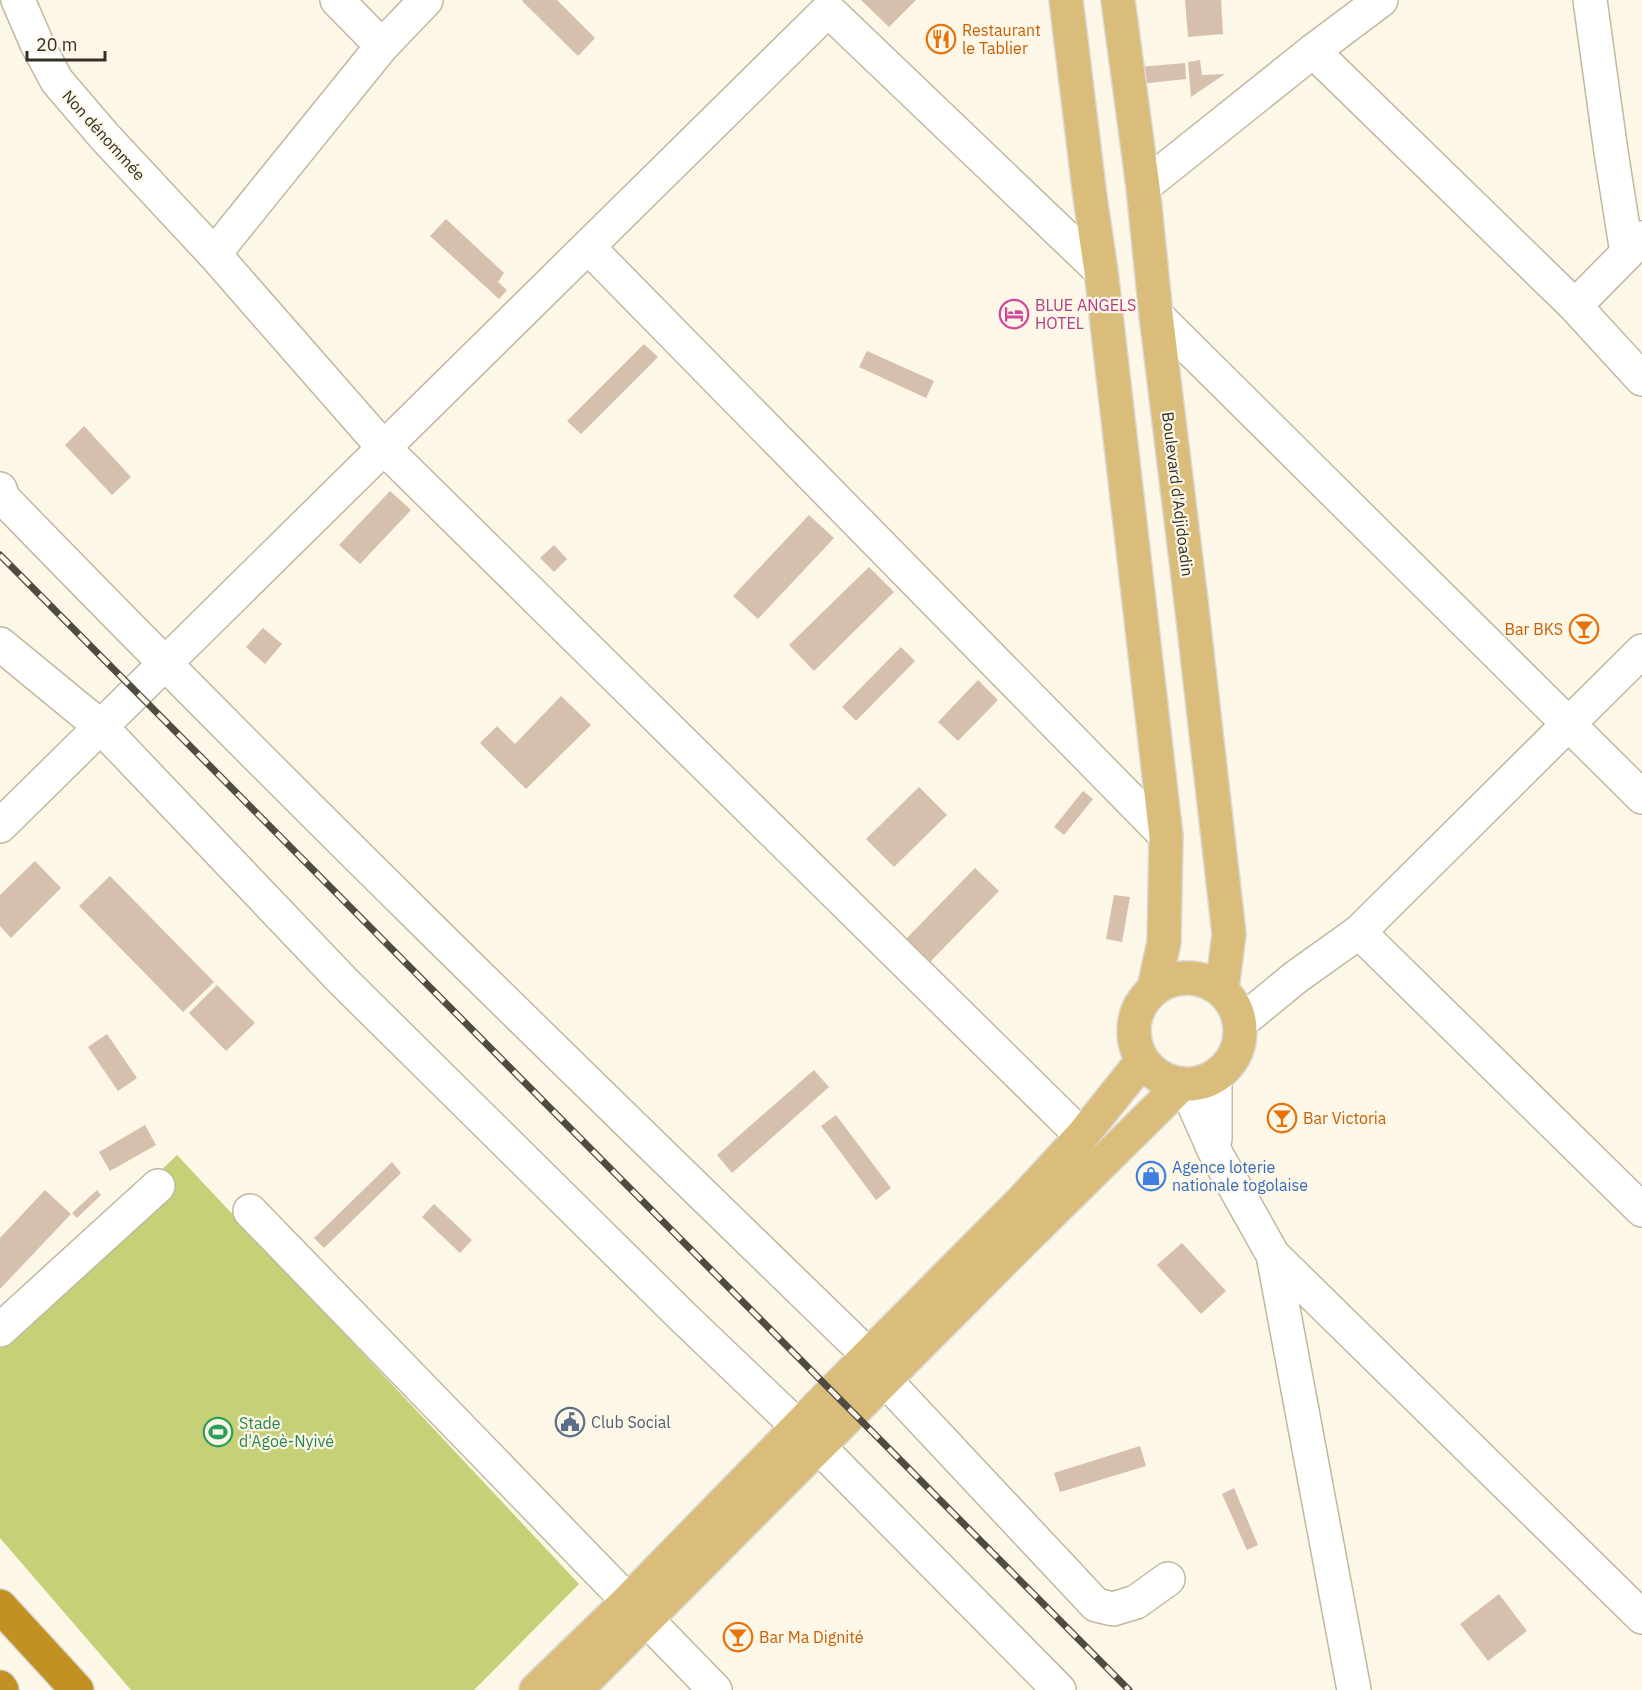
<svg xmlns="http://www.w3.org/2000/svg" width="1642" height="1690" viewBox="0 0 1642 1690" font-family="'IBM Plex Sans',sans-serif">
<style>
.green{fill:#c5d077}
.building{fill:#d6bfac}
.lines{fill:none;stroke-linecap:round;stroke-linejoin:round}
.minor-casing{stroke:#c2b89f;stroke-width:36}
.major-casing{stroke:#dadad8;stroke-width:36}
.highway-casing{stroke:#dadad8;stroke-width:36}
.minor{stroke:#fff;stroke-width:33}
.major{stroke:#dabd7b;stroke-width:33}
.highway{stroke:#c29123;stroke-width:33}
.rail-casing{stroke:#504b41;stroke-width:7}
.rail{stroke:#fdf7e7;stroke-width:4.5;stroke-dasharray:14;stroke-linecap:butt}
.labels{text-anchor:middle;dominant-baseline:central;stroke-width:4.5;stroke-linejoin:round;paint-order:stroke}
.food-label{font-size:16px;fill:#c56008;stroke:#fdf7e7;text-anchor:start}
.street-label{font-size:16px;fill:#332f25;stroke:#fdf7e7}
.hotel-label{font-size:16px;fill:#b23c85;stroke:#fdf7e7;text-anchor:start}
.shop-label{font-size:16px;fill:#366cbe;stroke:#fdf7e7;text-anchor:start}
.service-label{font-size:16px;fill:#4e5e75;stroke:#fdf7e7;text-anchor:start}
.leisure-label{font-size:16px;fill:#27864d;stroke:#fdf7e7;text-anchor:start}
</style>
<rect width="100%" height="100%" fill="#fdf7e7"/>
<!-- green -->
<path class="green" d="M177 1155 579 1584 474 1690H131L0 1538V1325Z"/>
<!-- building -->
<g class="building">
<path d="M523 0H557L595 38 578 56 522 1Z"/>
<path d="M861 0H916L889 27Z"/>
<path d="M1185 0H1221L1223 34 1188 37Z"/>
<path d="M1200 60 1202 75 1225 74 1191 97 1188 62Z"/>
<path d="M1185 63 1186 79 1140 84 1139 67Z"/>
<path d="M446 219 504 273 498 282 507 290 499 299 430 236Z"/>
<path d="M644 344 658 357 581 434 567 421Z"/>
<path d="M867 351 934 381 926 398 859 367Z"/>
<path d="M84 426 131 477 112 495 65 445Z"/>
<path d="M390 491 411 510 360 564 339 545Z"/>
<path d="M809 515 834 538 758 619 733 596Z"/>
<path d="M554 545 567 559 554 572 540 558Z"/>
<path d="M869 567 894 592 814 671 789 645Z"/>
<path d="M263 628 282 644 265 664 246 647Z"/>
<path d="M901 647 915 661 856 721 842 707Z"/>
<path d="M978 680 998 700 958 741 938 722Z"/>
<path d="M561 696 591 725 526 789 480 743 497 726 515 744Z"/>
<path d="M919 787 947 815 894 867 866 839Z"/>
<path d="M1083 791 1093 799 1064 835 1054 827Z"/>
<path d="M35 861 61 888 11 938 0 926V895Z"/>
<path d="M975 868 999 891 930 962 906 939Z"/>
<path d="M110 876 214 982 183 1012 79 906Z"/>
<path d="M1114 895 1130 897 1122 942 1106 939Z"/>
<path d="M217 985 255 1023 226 1051 189 1013Z"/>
<path d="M107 1034 137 1078 118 1091 88 1047Z"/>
<path d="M814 1070 829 1087 732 1173 717 1155Z"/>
<path d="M836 1115 891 1188 876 1200 821 1126Z"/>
<path d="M145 1125 156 1145 110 1171 99 1152Z"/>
<path d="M392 1162 401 1173 324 1248 314 1238Z"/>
<path d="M45 1190 71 1214 0 1289V1238Z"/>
<path d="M97 1190 101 1195 77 1218 72 1213Z"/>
<path d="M434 1204 472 1240 460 1253 422 1217Z"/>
<path d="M1182 1243 1226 1291 1201 1314 1157 1265Z"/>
<path d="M1140 1446 1146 1466 1060 1492 1054 1473Z"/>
<path d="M1234 1488 1258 1545 1247 1550 1222 1494Z"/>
<path d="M1499 1594 1527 1631 1488 1661 1460 1624Z"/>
</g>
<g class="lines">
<!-- minor casing -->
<g class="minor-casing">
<g id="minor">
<path d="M18 0 37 44 57 81 105 137 214 254"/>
<path d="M337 0 382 46"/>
<path d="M426 0 382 46 214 254 383 447 1082 1136"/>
<path d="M1590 0 1611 152 1627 253"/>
<path d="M1313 51 1575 306 1642 379"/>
<path d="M1143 187 1313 51 1381 0"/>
<path d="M588 247 1166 836"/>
<path d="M1575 306 1642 238"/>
<path d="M1156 315 1642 797"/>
<path d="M0 489 3 498C286 790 577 1073 869 1356"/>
<path d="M0 644 101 727 343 981 681 1315 818 1446 1059 1690"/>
<path d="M0 826 828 10 1101 271"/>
<path d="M1359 932 1642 1210"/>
<path d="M1240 1023 1296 977 1359 932 1642 651"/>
<path d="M1185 1084 1214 1150 1273 1255 1354 1690"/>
<path d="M1215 1139V1076"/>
<path d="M250 1211 628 1601"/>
<path d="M1273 1255 1642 1617"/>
<path d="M0 1330 158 1186"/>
<path d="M886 1381 1096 1605 1113 1609 1136 1602 1168 1579"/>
<path d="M647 1620 715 1690"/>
</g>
</g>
<!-- major casing -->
<g class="major-casing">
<g id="major">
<path d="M1066 0 1090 197 1101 271 1166 836 1164 942 1154 988"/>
<path d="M1118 0 1143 187 1156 315 1191 601 1229 934 1222 989"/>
<circle cx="1187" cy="1031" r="53"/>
<path d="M536 1690 628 1601 832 1392 1020 1203 1082 1136 1142 1061"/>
<path d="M576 1690 1025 1239 1182 1084"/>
</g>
</g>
<!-- highway casing -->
<g class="highway-casing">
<g id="highway">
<path d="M0 1606 77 1690"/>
<path d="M0 1687 2 1690"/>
</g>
</g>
<!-- minor -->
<use href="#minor" class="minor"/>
<!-- major -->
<use href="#major" class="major"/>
<!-- highway -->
<use href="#highway" class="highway"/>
<!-- rail casing -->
<g class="rail-casing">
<path id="rail" d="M0 555 1129 1690"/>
</g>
<!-- rail -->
<use href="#rail" class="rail"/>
</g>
<!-- icons -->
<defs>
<g id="restaurant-ring" transform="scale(1.5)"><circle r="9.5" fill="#fdf7e7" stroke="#e8710a" stroke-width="1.5"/><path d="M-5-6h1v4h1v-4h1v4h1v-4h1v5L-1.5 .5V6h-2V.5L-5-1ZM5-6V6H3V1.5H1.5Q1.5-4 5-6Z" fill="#e8710a"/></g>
<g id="hotel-ring" transform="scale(1.5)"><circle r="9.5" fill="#fdf7e7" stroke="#d1479c" stroke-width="1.5"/><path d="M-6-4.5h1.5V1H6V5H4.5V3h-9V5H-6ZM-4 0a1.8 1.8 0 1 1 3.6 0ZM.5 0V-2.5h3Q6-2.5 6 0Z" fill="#d1479c"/></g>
<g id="bar-ring" transform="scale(1.5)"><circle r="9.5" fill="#fdf7e7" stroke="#e8710a" stroke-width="1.5"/><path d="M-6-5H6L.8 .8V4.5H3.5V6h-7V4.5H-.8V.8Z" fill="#e8710a"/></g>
<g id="shop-ring" transform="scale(1.5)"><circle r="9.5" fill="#fdf7e7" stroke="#3f7fe0" stroke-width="1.5"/><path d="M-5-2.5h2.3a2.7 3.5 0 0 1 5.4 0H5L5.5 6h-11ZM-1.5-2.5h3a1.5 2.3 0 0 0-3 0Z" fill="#3f7fe0"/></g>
<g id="civic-ring" transform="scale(1.5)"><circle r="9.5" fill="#fdf7e7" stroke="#5c6f8a" stroke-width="1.5"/><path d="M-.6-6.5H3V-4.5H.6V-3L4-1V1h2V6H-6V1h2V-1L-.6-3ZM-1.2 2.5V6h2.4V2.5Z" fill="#5c6f8a"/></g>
<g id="stadium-ring" transform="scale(1.5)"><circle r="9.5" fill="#fdf7e7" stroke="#2e9e5b" stroke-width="1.5"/><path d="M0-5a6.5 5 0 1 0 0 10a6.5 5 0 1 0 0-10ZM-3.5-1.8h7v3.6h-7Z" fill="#2e9e5b"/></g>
</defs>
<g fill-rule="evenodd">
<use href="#restaurant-ring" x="941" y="39"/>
<use href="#hotel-ring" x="1014" y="314"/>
<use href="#bar-ring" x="1584" y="629"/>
<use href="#bar-ring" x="1282" y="1118"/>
<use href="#shop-ring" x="1151" y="1176"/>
<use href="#civic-ring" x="570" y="1422"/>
<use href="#stadium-ring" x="218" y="1432"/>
<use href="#bar-ring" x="738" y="1637"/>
</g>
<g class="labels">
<!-- food labels -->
<g class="food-label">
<text x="962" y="30">Restaurant<tspan x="962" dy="18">le Tablier</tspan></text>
<text x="1563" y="629" text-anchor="end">Bar BKS</text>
<text x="1303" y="1118">Bar Victoria</text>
<text x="759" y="1637">Bar Ma Dignité</text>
</g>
<!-- street labels -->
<g class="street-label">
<text transform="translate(104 135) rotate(48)">Non dénommée</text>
<text transform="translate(1178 494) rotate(83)">Boulevard d'Adjidoadin</text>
</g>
<!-- hotel labels -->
<g class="hotel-label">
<text x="1035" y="305">BLUE ANGELS<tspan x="1035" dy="18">HOTEL</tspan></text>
</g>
<!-- shop labels -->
<g class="shop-label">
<text x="1172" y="1167">Agence loterie<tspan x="1172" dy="18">nationale togolaise</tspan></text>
</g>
<!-- service labels -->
<g class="service-label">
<text x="591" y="1422">Club Social</text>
</g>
<!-- leisure labels -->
<g class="leisure-label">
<text x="239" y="1423">Stade<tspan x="239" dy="18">d'Agoè-Nyivé</tspan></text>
</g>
</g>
<!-- scale -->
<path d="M27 51v9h78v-9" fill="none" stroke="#332f25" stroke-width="3"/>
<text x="36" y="51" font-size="18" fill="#332f25" stroke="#fdf7e7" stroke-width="4.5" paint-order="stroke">20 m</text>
</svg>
